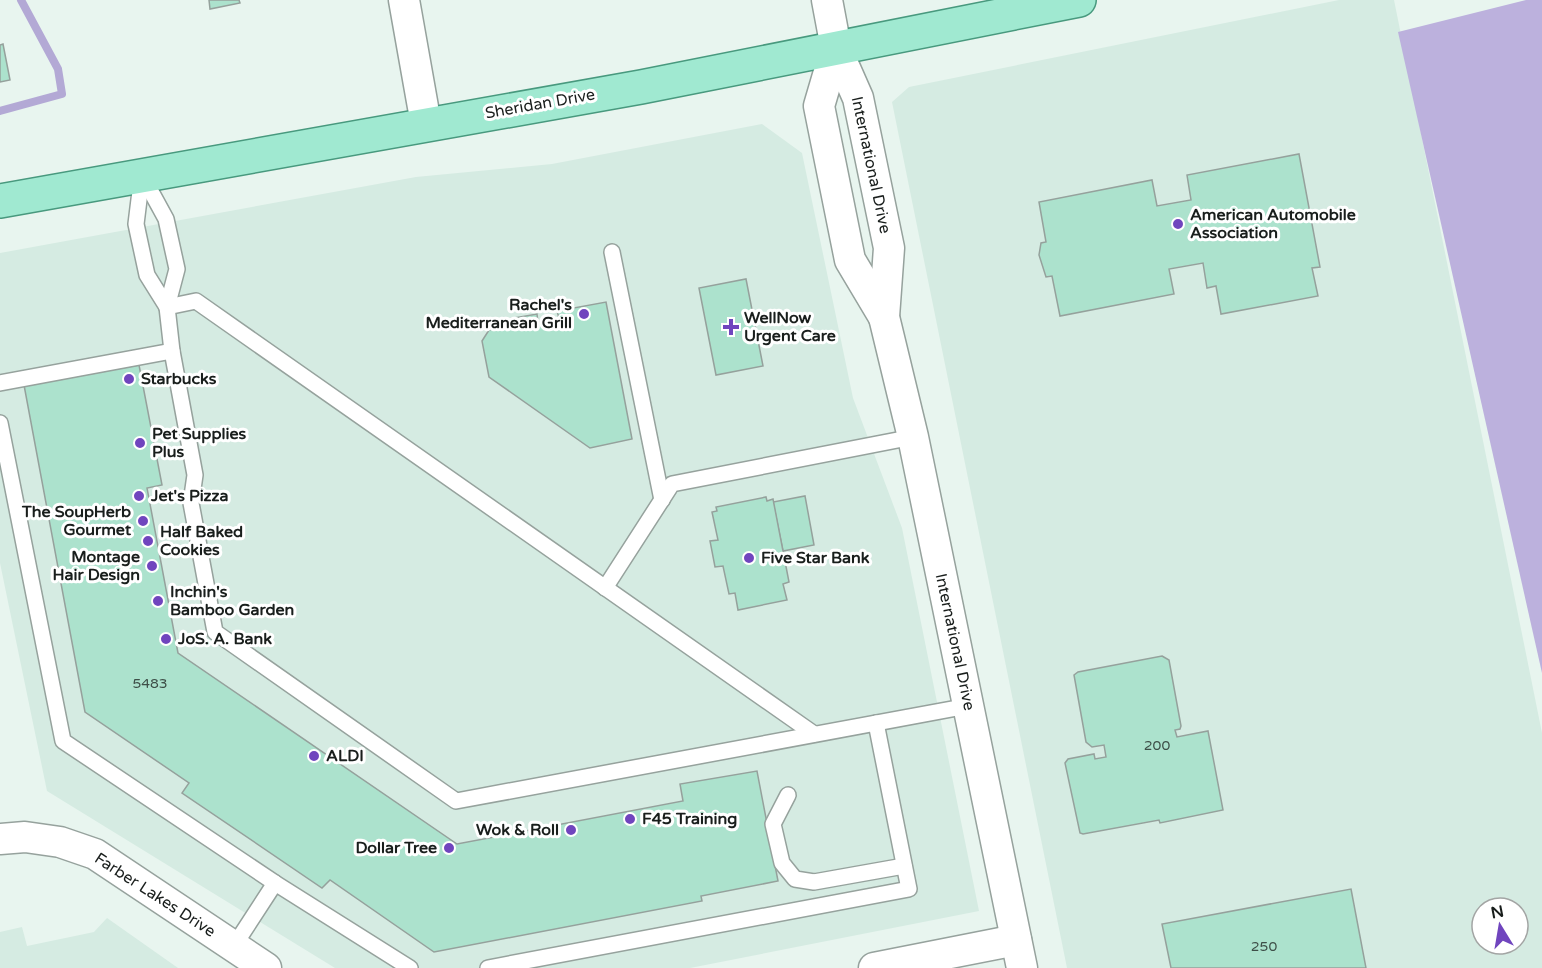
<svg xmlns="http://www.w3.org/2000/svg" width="1542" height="968" viewBox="0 0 1542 968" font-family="'Varela Round',sans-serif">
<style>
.built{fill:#d5ebe2;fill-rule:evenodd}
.forest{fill:#bcb1dd}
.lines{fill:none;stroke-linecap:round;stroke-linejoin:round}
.stream{stroke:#b3a9d5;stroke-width:8}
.building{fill:#ace2cd;stroke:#95a19c;stroke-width:1.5}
.lane-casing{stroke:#96a29d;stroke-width:18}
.street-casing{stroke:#96a29d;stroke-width:33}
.primary-casing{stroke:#48997e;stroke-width:36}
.lane{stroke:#fff;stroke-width:15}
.street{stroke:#fff;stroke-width:30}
.primary{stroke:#a0e9d1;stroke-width:33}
.poi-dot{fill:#7045be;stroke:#fff;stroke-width:2}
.labels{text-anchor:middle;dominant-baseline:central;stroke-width:6;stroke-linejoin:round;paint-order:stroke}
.number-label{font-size:14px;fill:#3e4f48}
.street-label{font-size:16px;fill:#191e1c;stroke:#fff}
.poi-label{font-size:16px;font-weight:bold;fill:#191e1c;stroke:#fff;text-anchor:start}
</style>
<rect width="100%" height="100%" fill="#e8f5ef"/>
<!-- built -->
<g class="built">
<path d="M1339 0H1394L1542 733V968H1067L892 102 909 87ZM1482 908H1518V944H1482Z"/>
<path d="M762 124 802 153 853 398 902 528 979 911 690 968H335L47 791 0 563V253L416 177 552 164Z"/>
<path d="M107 918 178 968H0V932L22 927 27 946 94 932Z"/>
</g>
<!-- forest -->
<path class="forest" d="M1526 0H1542V673L1398 32Z"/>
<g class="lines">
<!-- stream -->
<path class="stream" d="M0 111 62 94 58 69 21 0"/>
</g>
<!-- building -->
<g class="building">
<path d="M209 0H239L240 3 210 9Z"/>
<path d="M3 44 10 80 0 82V45Z"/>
<path d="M1299 154 1320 267 1312 268 1318 296 1221 314 1216 286 1207 288 1203 263 1169 269 1174 294 1060 316 1052 276 1046 277 1039 255 1041 243 1046 242 1039 202 1152 180 1157 206 1191 200 1187 175Z"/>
<path d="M746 279 763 366 716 375 699 288Z"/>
<path d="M606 302 632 439 590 448 489 377 482 341 489 330 510 326 508 319 537 314 538 322 559 318 557 311Z"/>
<path d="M139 365 162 485 147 488 178 653 457 844 683 801 680 784 757 771 778 881 701 896 702 901 434 952 330 880 322 888 182 793 189 783 85 712 24 385Z"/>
<path d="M805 496 814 545 783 551 773 502Z"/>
<path d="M766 497 767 501 773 499 783 551 789 582 783 584 787 600 738 610 735 593 729 594 723 566 715 567 710 541 718 540 712 512 717 511 716 507Z"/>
<path d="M1162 656 1169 660 1181 726 1180 729 1175 730 1177 737 1208 731 1223 810 1160 823 1159 820 1083 834 1080 833 1065 763 1068 759 1094 754 1095 759 1106 757 1104 745 1092 747 1086 742 1074 675 1078 672Z"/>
<path d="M1351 889 1366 968H1171L1162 924Z"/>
</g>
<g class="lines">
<!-- lane casing -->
<g class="lane-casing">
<g id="lane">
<path d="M142 175 166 219 177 269 167 307 172 351 195 475 191 503 215 632 456 801 968 706"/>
<path d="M142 175 136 224 147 275 167 307"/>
<path d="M612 252 662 500"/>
<path d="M167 307 196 301 814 734"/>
<path d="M0 383 172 351"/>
<path d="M0 423 63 741 275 883 410 968"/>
<path d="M605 588 672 484 913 437"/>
<path d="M788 795 773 824 782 863 795 879 814 882 904 866"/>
<path d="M234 946 275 883"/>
<path d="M488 968 909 889 876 723"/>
</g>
</g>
<!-- street casing -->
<g class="street-casing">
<g id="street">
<path d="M404 0 426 124"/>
<path d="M827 0 836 48 858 98 889 248 884 317 913 437 1022 968"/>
<path d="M836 48 819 106 850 260 884 317"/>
<path d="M0 839 25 837 60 842 95 854 266 968"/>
<path d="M874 968 1016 940"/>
</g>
</g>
<!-- primary casing -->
<g class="primary-casing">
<path id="primary" d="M0 201 641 87 1079 0"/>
</g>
<!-- lane -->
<use href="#lane" class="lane"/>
<!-- street -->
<use href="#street" class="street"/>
<!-- primary -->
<use href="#primary" class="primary"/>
</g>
<!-- markers -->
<g class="poi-dot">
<circle cx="1178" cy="224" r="6"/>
<circle cx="584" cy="314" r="6"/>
<path d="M728 318h6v6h6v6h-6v6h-6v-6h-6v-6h6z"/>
<circle cx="129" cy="379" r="6"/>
<circle cx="140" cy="443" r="6"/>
<circle cx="139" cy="496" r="6"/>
<circle cx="143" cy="521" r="6"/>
<circle cx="148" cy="541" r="6"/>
<circle cx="749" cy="558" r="6"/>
<circle cx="152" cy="566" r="6"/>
<circle cx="158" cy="601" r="6"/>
<circle cx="166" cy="639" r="6"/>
<circle cx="314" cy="756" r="6"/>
<circle cx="630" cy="819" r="6"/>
<circle cx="571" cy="830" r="6"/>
<circle cx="449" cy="848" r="6"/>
</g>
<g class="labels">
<!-- number labels -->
<g class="number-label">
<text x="150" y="683">5483</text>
<text x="1157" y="745">200</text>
<text x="1264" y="946">250</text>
</g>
<!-- street labels -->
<g class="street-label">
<text transform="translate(540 104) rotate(-10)">Sheridan Drive</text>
<text transform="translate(871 165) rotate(78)">International Drive</text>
<text transform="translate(955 642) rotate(78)">International Drive</text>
<text transform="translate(155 895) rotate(33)">Farber Lakes Drive</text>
</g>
<!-- poi labels -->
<g class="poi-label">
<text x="1190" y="215">American Automobile<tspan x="1190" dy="18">Association</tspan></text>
<text x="572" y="305" text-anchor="end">Rachel's<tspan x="572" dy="18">Mediterranean Grill</tspan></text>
<text x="744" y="318">WellNow<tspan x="744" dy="18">Urgent Care</tspan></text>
<text x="141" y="379">Starbucks</text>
<text x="152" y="434">Pet Supplies<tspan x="152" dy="18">Plus</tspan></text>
<text x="151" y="496">Jet's Pizza</text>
<text x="131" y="512" text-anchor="end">The SoupHerb<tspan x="131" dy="18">Gourmet</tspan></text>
<text x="160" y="532">Half Baked<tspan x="160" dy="18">Cookies</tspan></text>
<text x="140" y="557" text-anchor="end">Montage<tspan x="140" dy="18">Hair Design</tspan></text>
<text x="761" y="558">Five Star Bank</text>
<text x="170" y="592">Inchin's<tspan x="170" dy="18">Bamboo Garden</tspan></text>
<text x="178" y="639">JoS. A. Bank</text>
<text x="326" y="756">ALDI</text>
<text x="642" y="819">F45 Training</text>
<text x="559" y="830" text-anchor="end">Wok &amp; Roll</text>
<text x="437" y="848" text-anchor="end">Dollar Tree</text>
</g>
</g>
<!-- north arrow -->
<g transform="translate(1500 926) rotate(349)"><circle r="28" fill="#ffffff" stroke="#a3a5a4" stroke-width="1.5"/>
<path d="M0-4.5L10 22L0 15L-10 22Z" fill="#7045be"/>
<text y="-9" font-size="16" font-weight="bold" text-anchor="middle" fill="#191e1c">N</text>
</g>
</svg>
